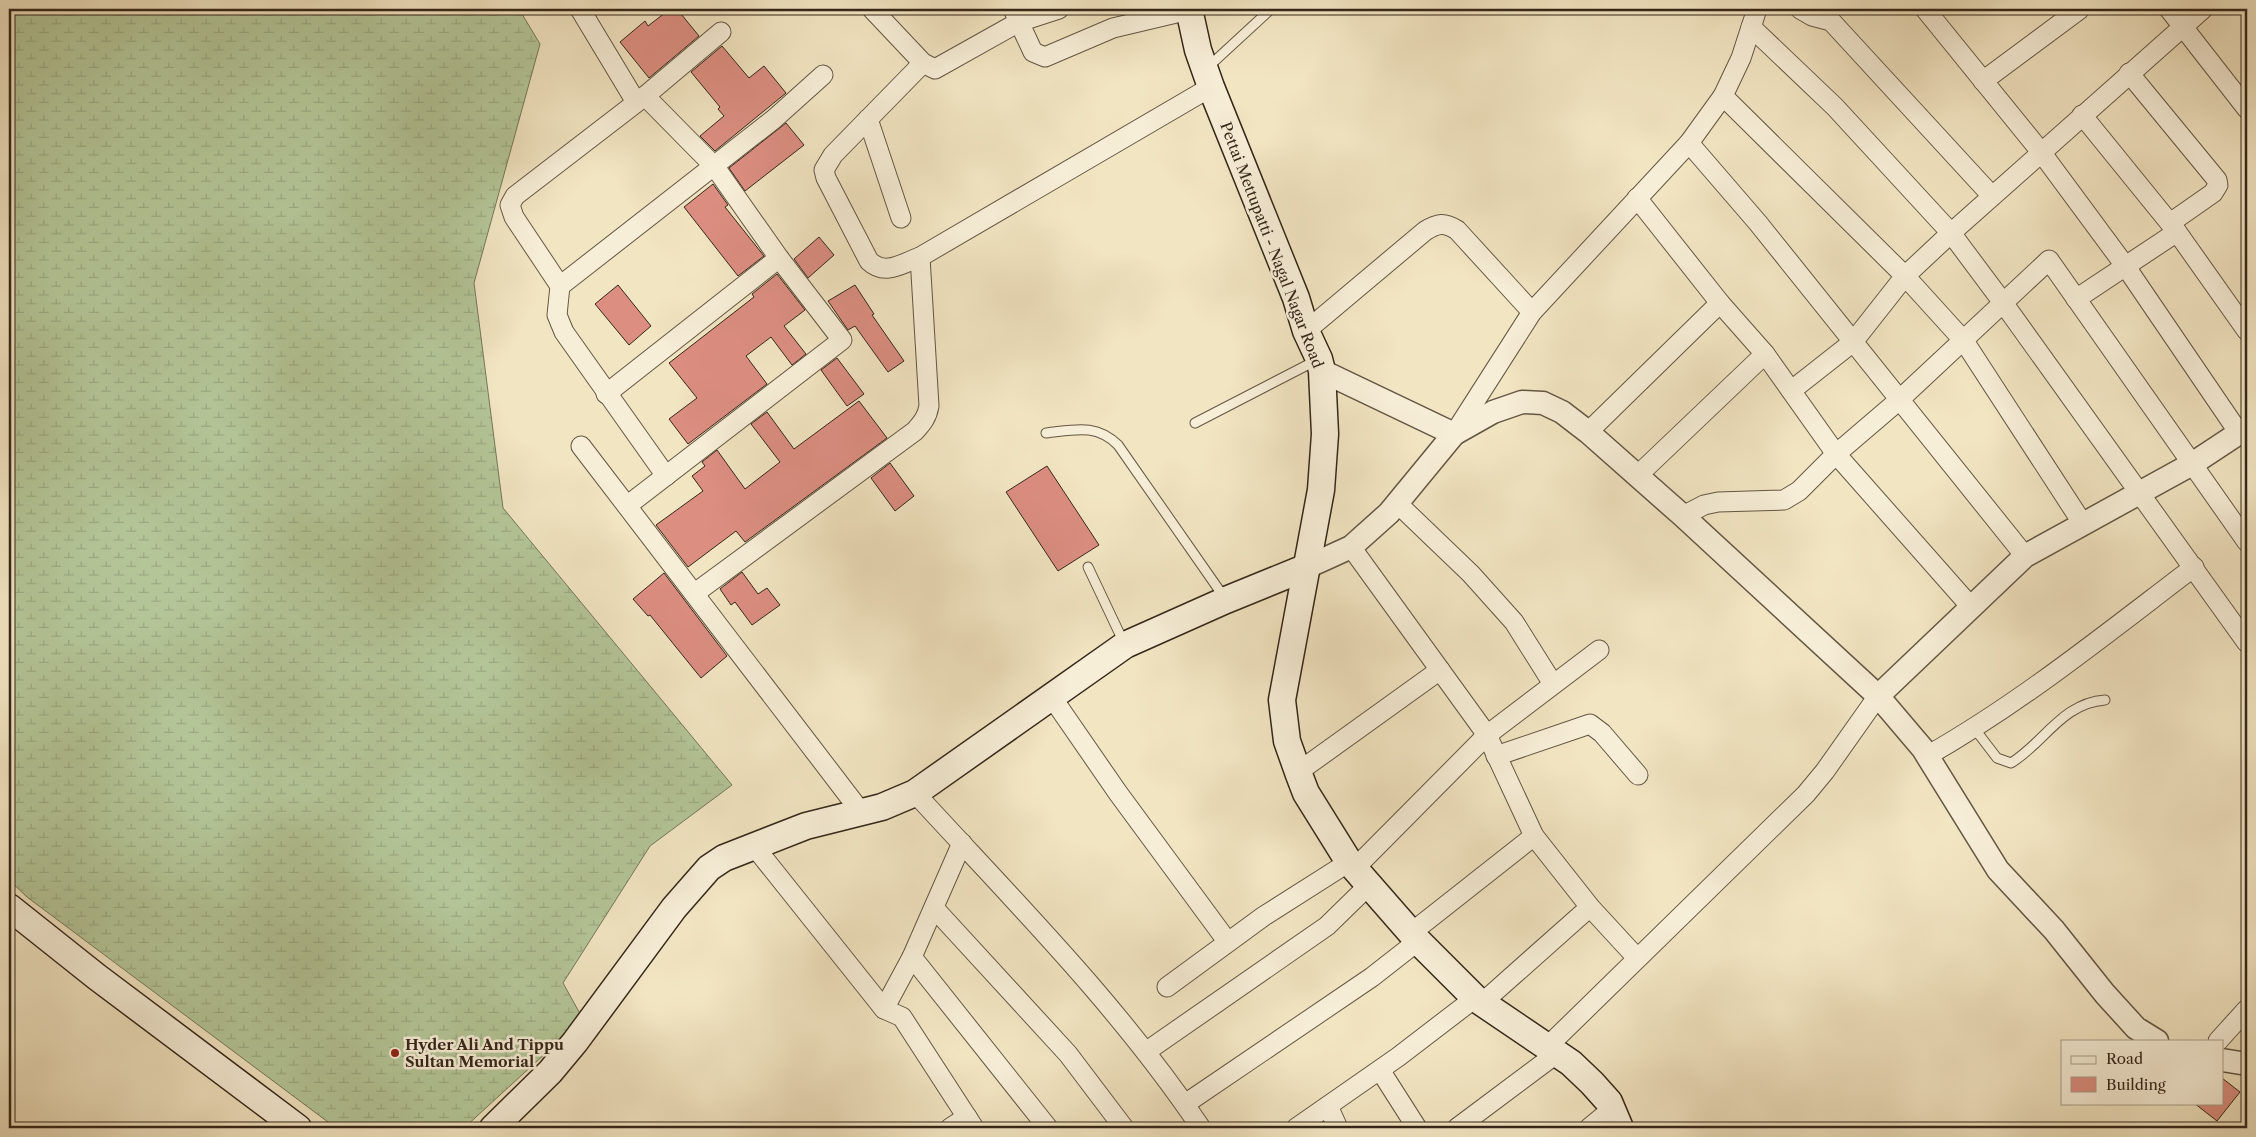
<svg xmlns="http://www.w3.org/2000/svg" width="2256" height="1137" viewBox="0 0 2256 1137" font-family="'Libre Caslon Text',serif">
<style>
.wetland{fill:url(#wetland-marsh);stroke:#747659}
.building{fill:#dc8e81;stroke:#35271a}
.lines{fill:none;stroke-linecap:round;stroke-linejoin:round}
.service-casing{stroke:#645644;stroke-width:11}
.minor-casing{stroke:#645644;stroke-width:21}
.tertiary-casing{stroke:#645644;stroke-width:25}
.secondary-casing{stroke:#35271a;stroke-width:29}
.service{stroke:#f7eed7;stroke-width:9}
.minor{stroke:#f7eed7;stroke-width:19}
.tertiary{stroke:#f7eed7;stroke-width:22}
.secondary{stroke:#f7eed7;stroke-width:26}
.poi-dot{fill:#8f2418;stroke:#f7eed7;stroke-width:2}
.labels{text-anchor:middle;dominant-baseline:central;stroke-width:5;stroke-linejoin:round;paint-order:stroke}
.street-label{font-size:15px;fill:#35271a;stroke:#f7eed7}
.poi-label{font-size:15px;font-weight:bold;fill:#35271a;stroke:#f7eed7;text-anchor:start}
</style>
<defs>
<pattern id="wetland-marsh" width="20" height="14" patternUnits="userSpaceOnUse" patternTransform="scale(1.25)"><rect width="20" height="14" fill="#b4c698"/><path d="M1 5h8M5 5V1M11 12h8M15 12V8" fill="none" stroke="#9baa82"/></pattern>
</defs>
<rect width="100%" height="100%" fill="#f2e5c2"/>
<filter id="stains"><feTurbulence type="fractalNoise" baseFrequency=".004" numOctaves="4"/><feColorMatrix values="0 0 0 0 .2 0 0 0 0 .09 0 0 0 0 .02 0 0 0 .5 -.17"/></filter>
<radialGradient id="worn" r=".72"><stop offset=".6" stop-color="#630" stop-opacity="0"/><stop offset="1" stop-color="#630" stop-opacity=".3"/></radialGradient>
<!-- wetland -->
<path class="wetland" d="M9 9H519L540 44 474 283 503 508 732 785 650 846 563 983 583 1019 464 1128H336L27 897 9 880Z"/>
<!-- building -->
<g class="building">
<path d="M670 9H677L699 36 649 78 620 42 645 21 648 26Z"/>
<path d="M722 46 749 78 764 66 786 93 715 151 700 136 724 116 718 109 720 107 691 72Z"/>
<path d="M786 123 804 145 745 191 729 168Z"/>
<path d="M713 184 728 205 725 207 764 256 738 276 684 207Z"/>
<path d="M819 237 834 255 808 278 794 259Z"/>
<path d="M777 274 805 310 784 326 806 354 792 365 771 337 746 356 767 384 688 444 669 419 697 398 669 363 754 297 752 294Z"/>
<path d="M618 285 651 326 629 345 595 304Z"/>
<path d="M855 285 874 314 872 315 904 361 888 372 855 326 848 330 828 301Z"/>
<path d="M837 358 864 394 847 406 821 370Z"/>
<path d="M859 401 887 438 745 542 736 531 688 567 656 525 703 491 692 476 705 466 702 462 717 450 745 489 780 462 751 424 767 412 794 449Z"/>
<path d="M890 463 914 496 895 511 871 478Z"/>
<path d="M1047 466 1099 545 1058 571 1006 492Z"/>
<path d="M742 572 758 594 767 588 780 605 752 625 735 602 731 605 720 589Z"/>
<path d="M664 573 727 656 701 678 650 615 648 616 633 599Z"/>
<path d="M2222 1078 2240 1092 2217 1121 2194 1103H2222Z"/>
</g>
<g class="lines">
<!-- service casing -->
<g class="service-casing">
<g id="service">
<path d="M1207 68 1271 9"/>
<path d="M1195 423 1317 360"/>
<path d="M1046 433C1074 430 1096 423 1118 445L1224 597"/>
<path d="M1088 567 1124 643"/>
<path d="M1974 728 1997 758 2011 763C2044 743 2062 703 2105 700"/>
</g>
</g>
<!-- minor casing -->
<g class="minor-casing">
<g id="minor">
<path d="M580 9 636 102"/>
<path d="M872 9 923 63 935 69 1019 22 1059 9"/>
<path d="M1013 9 1033 52 1045 57 1113 28 1189 10"/>
<path d="M1800 9 1812 16 1831 21 1992 196"/>
<path d="M1925 9 2041 152 2126 267 2239 433"/>
<path d="M2169 9 2247 109"/>
<path d="M1751 27 1835 107 1951 233 2203 9"/>
<path d="M2129 73 2217 180 2218 185 2213 193 2170 223"/>
<path d="M1983 81 2080 9"/>
<path d="M1723 96 1905 276 1951 233 2004 304 2247 643"/>
<path d="M2082 115 2177 232 2247 331"/>
<path d="M868 119 901 218"/>
<path d="M1689 143 1758 223 2025 556"/>
<path d="M1637 198 1720 303 1765 354 1836 454 1972 608"/>
<path d="M920 257C901 264 885 276 869 261L826 178 824 170 833 155 923 63"/>
<path d="M560 286 774 119 823 75"/>
<path d="M2076 299 2177 232"/>
<path d="M1306 331 1425 231C1438 223 1444 222 1457 230L1532 312"/>
<path d="M1792 390 1853 342 1905 276 1964 341 2083 524"/>
<path d="M606 394 779 258"/>
<path d="M1588 432 1720 303"/>
<path d="M1454 434 1532 312 1689 143 1723 96 1741 58 1757 9"/>
<path d="M581 446 861 812"/>
<path d="M666 476 564 332 557 315 560 286 514 217 510 205 515 196 645 96 721 32"/>
<path d="M1637 476 1765 354"/>
<path d="M1398 504 1471 574 1514 622 1553 684"/>
<path d="M628 505 842 340 779 258 715 167 645 96"/>
<path d="M1683 516 1704 505 1718 502 1784 500 1799 491 1836 454 1898 401 2049 260 2247 542"/>
<path d="M1351 547 1487 735 1534 836 1590 907 1637 958"/>
<path d="M695 593 915 431C923 422 927 417 929 406L920 257 1211 87"/>
<path d="M1051 696 1118 793 1227 941"/>
<path d="M1496 756 1590 724 1602 733 1638 775"/>
<path d="M1927 756C2022 702 2107 633 2194 567"/>
<path d="M1298 772 1440 670"/>
<path d="M915 793C1014 901 1119 1006 1201 1128"/>
<path d="M754 846 884 1009 902 1017 974 1128"/>
<path d="M1355 868 1487 735 1599 650"/>
<path d="M934 908 1068 1054 1124 1128"/>
<path d="M1411 933 1534 836"/>
<path d="M912 957 1048 1128"/>
<path d="M1167 987 1264 916 1349 862"/>
<path d="M1482 1003 1590 907"/>
<path d="M884 1009 912 957 962 843"/>
<path d="M2218 1041 2247 1009"/>
<path d="M1546 1048 1806 794 1825 771 1878 696"/>
<path d="M1147 1051 1327 926 1370 884"/>
<path d="M1380 1070 1417 1128"/>
<path d="M1185 1104 1372 977 1418 941"/>
<path d="M1328 1106 1338 1128"/>
<path d="M950 1128 967 1117"/>
<path d="M1296 1128 1398 1057 1475 998"/>
<path d="M1457 1128 1556 1054"/>
<path d="M1589 1128 1612 1109"/>
</g>
</g>
<!-- tertiary casing -->
<g class="tertiary-casing">
<g id="tertiary">
<path d="M1322 371 1454 434"/>
<path d="M1307 567 1351 547 1389 513 1454 434 1493 412 1522 402 1543 403 1562 412 1588 432 1683 516 1878 696 1923 749 1998 870 2054 930 2105 994 2136 1028 2157 1041"/>
<path d="M1878 696 2025 556 2192 464 2239 433 2247 430"/>
<path d="M2222 1060 2247 1064"/>
</g>
</g>
<!-- secondary casing -->
<g class="secondary-casing">
<g id="secondary">
<path d="M1189 9 1198 50 1211 87 1296 298 1306 331 1319 359 1322 371 1325 434 1321 490 1282 700 1287 741 1298 772 1306 793 1349 862 1418 941 1475 998 1571 1063 1592 1083 1609 1102 1620 1128"/>
<path d="M9 907 97 977 298 1128"/>
<path d="M493 1128 550 1072 575 1042 674 908 709 868 724 858 806 826 882 807 915 793 1125 645 1226 600 1307 567"/>
</g>
</g>
<!-- service -->
<use href="#service" class="service"/>
<!-- minor -->
<use href="#minor" class="minor"/>
<!-- tertiary -->
<use href="#tertiary" class="tertiary"/>
<!-- secondary -->
<use href="#secondary" class="secondary"/>
</g>
<!-- markers -->
<circle class="poi-dot" cx="395" cy="1053" r="5"/>
<g class="labels">
<!-- street labels -->
<g class="street-label">
<text transform="translate(1272 245) rotate(69)">Pettai Mettupatti - Nagal Nagar Road</text>
</g>
<!-- poi labels -->
<g class="poi-label">
<text x="405" y="1044">Hyder Ali And Tippu<tspan x="405" dy="17">Sultan Memorial</tspan></text>
</g>
</g>
<!-- margin -->
<rect width="2256" height="1137" fill="none" stroke="#f2e5c2" stroke-width="30"/>
<rect x="10" y="10" width="2236" height="1117" fill="none" stroke="#35271a" stroke-width="2.5"/>
<rect x="15" y="15" width="2226" height="1107" fill="none" stroke="#35271a"/>
<!-- legend -->
<rect x="2061" y="1040" width="162" height="65" fill="#f7eed7" stroke="#a99e8b"/>
<rect x="2071" y="1056" width="25" height="8" fill="#f7eed7" stroke="#a99e8b"/>
<text x="2106" y="1064" font-size="15" fill="#35271a">Road</text>
<rect x="2071" y="1077" width="25" height="15" fill="#dc8e81" stroke="#a99e8b"/>
<text x="2106" y="1090" font-size="15" fill="#35271a">Building</text>
<rect width="100%" height="100%" filter="url(#stains)"/>
<rect width="100%" height="100%" fill="url(#worn)"/>
</svg>
